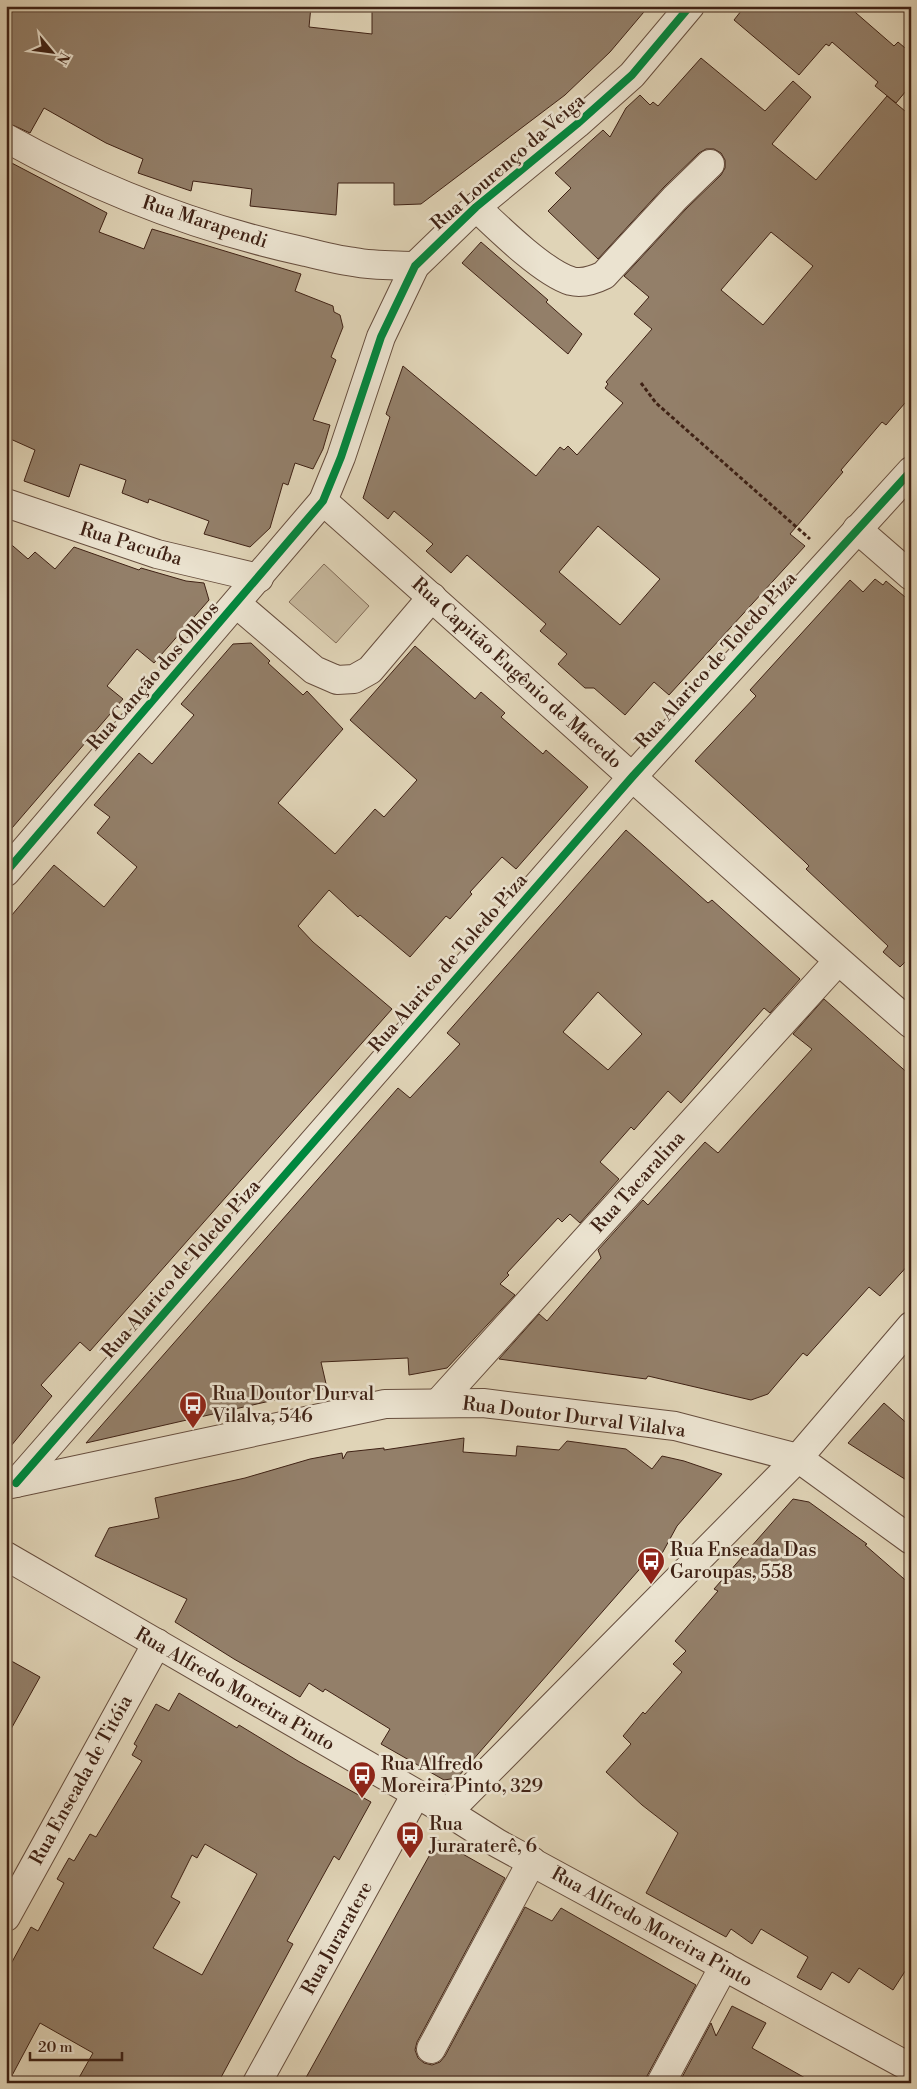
<svg xmlns="http://www.w3.org/2000/svg" width="917" height="2089" viewBox="0 0 917 2089" font-family="'Libre Bodoni',serif">
<style>
.green{fill:#c5b69b;stroke:#826c58}
.building{fill:#937f69;stroke:#3f2215;fill-rule:evenodd}
.lines{fill:none;stroke-linecap:round;stroke-linejoin:round}
.minor-casing{stroke:#674e3e;stroke-width:30}
.path{stroke:#3f2215;stroke-width:3;stroke-dasharray:4 2.5;stroke-linecap:butt}
.minor{stroke:#ebe3d0;stroke-width:28}
.cycleway-casing{stroke:#ebe3d0;stroke-width:11}
.cycleway{stroke:#00873e;stroke-width:8}
.labels{text-anchor:middle;dominant-baseline:central;stroke-width:5;stroke-linejoin:round;paint-order:stroke}
.street-label{font-size:19px;fill:#3f2215;stroke:#ebe3d0}
.poi-label{font-size:19px;fill:#3f2215;stroke:#ebe3d0;text-anchor:start}
</style>
<rect width="100%" height="100%" fill="#e0d4b7"/>
<filter id="stains"><feTurbulence type="fractalNoise" baseFrequency=".004" numOctaves="4"/><feColorMatrix values="0 0 0 0 .2 0 0 0 0 .09 0 0 0 0 .02 0 0 0 .5 -.17"/></filter>
<radialGradient id="worn" r=".72"><stop offset=".6" stop-color="#630" stop-opacity="0"/><stop offset="1" stop-color="#630" stop-opacity=".3"/></radialGradient>
<!-- green -->
<path class="green" d="M324 564 369 606 336 643 289 602Z"/>
<!-- building -->
<g class="building">
<path d="M6 6H311L309 27 372 34V6H649L610 52 565 95 421 204 394 205V183H338L336 215 250 206 252 189 193 181 191 191 138 173 143 159 106 143 44 108 30 133 6 122Z"/>
<path d="M745 6H848L894 46 898 42 911 53V85L896 103 875 86 878 82 832 42 829 46 826 44 799 75 734 20Z"/>
<path d="M701 58 765 111 793 81 811 97 772 144 816 180 887 96 911 116V396L886 425 882 422 841 470 843 472 790 534 805 546 669 695 654 682 625 715 594 688H585L558 664 567 654 540 631 546 624 467 555 451 573 426 551 433 544 394 511 388 519 363 498 390 417 386 414 403 366 536 476 560 447 564 450 568 446 577 455 623 403 605 388 608 384 606 382 652 329 634 314 649 297 624 276 686 209 721 175 725 168V160L721 153 714 149H706L699 153 664 187 598 259 548 211 571 188 555 173 603 130 610 137 626 108 640 95 650 105 653 102 658 106ZM771 232 813 266 763 325 721 290ZM598 526 660 579 620 625 559 572Z"/>
<path d="M6 160 107 213 99 232 144 249 152 229 301 274 295 291 333 306 334 312 340 315 343 327 331 357 336 360 313 420 330 425 323 449 313 469 295 463 288 485 283 483 270 528 250 547 204 534 209 521 149 499 148 503 122 493 126 480 80 464 69 497 24 481 35 450 6 437Z"/>
<path d="M481 242 548 300 546 302 582 334 568 354 462 263Z"/>
<path d="M6 540 28 559 35 552 55 569 74 547 139 570 141 568 186 581 204 583 209 600 154 663 137 649 107 686 123 699 6 835Z"/>
<path d="M875 579 883 585 886 581 911 602V967L905 962 900 967 883 952 888 946 806 869 809 866 804 861 695 761 756 696 750 690 850 580 863 592Z"/>
<path d="M251 643 270 661 268 663 303 695 307 691 343 729 278 803 335 854 375 809 384 817 417 780 350 720 415 646 475 699 481 692 505 713 501 717 543 754 546 750 588 787 516 869 502 857 470 892 472 894 450 919 446 916 410 957 360 915 358 917 329 890 298 926 313 942 392 1009 90 1351 80 1342 41 1385 52 1396 6 1452V922L54 865 104 907 137 867 97 833 110 817 94 805 139 753 152 764 194 715 181 704 233 644Z"/>
<path d="M626 830 708 903 712 900 800 979 770 1013 764 1008 681 1103 668 1091 634 1130 631 1127 600 1162 619 1179 580 1223 570 1214 562 1222 558 1218 507 1273 509 1275 500 1284 515 1295 447 1368 409 1375 408 1358 321 1362 327 1388 86 1443 398 1088 410 1098 460 1044 447 1033ZM598 992 642 1034 608 1070 563 1032Z"/>
<path d="M824 999 911 1076V1262L880 1296 869 1287 807 1356 803 1353 768 1394 751 1400 648 1376 646 1379 499 1359 539 1314 547 1321 601 1258 598 1250 643 1200 648 1205 705 1142 718 1153 812 1049 793 1034Z"/>
<path d="M884 1403 911 1427V1483L848 1443Z"/>
<path d="M464 1438 463 1452 516 1456 517 1446 559 1450 567 1441 626 1449 652 1469 662 1456 684 1461 722 1474 677 1526 659 1559 652 1555 457 1778 444 1780 381 1744 390 1729 325 1689 323 1692 309 1683 300 1697 234 1659 175 1622 187 1599 95 1556 109 1528 159 1518 155 1498 245 1478 310 1459 342 1453 343 1459 347 1452 384 1448V1450Z"/>
<path d="M793 1499 809 1502 867 1544 865 1545 911 1585V1962L893 1990 859 1968 849 1983 832 1972 821 1990 797 1977 808 1957 761 1929 752 1944 731 1929 726 1937 646 1893 678 1833 642 1805 606 1772 631 1744 623 1736 643 1712 645 1714 682 1672 673 1664 686 1651 675 1641 718 1591 714 1589Z"/>
<path d="M6 1658 40 1677 6 1738Z"/>
<path d="M179 1693 237 1728 239 1725 298 1761 371 1802 339 1860 334 1856 287 1941 293 1944 218 2083H76L93 2053 40 2023 8 2083H6V1973L31 1927 38 1931 64 1883 57 1879 69 1858 74 1861 90 1834 96 1837 142 1761 132 1755 137 1746 134 1744 156 1704 169 1711ZM205 1844 257 1874 202 1975 153 1948 180 1902 171 1897 192 1855 197 1858Z"/>
<path d="M438 1840 505 1878 417 2042 415 2050 418 2058 424 2063 432 2065 440 2062 445 2056 525 1907 552 1921 561 1908 696 1985 647 2076 645 2083H303Z"/>
<path d="M732 2006 766 2023 752 2048 814 2083H679L711 2023 716 2036Z"/>
</g>
<g class="lines">
<!-- minor casing -->
<g class="minor-casing">
<g id="minor">
<path d="M6 138C101 191 200 229 306 252 322 256 338 260 354 262 374 266 395 265 415 266"/>
<path d="M476 207C498 228 544 273 571 281 583 284 594 280 604 275L675 198 710 164"/>
<path d="M323 501C520 675 713 852 911 1024"/>
<path d="M6 503 157 554 259 578"/>
<path d="M857 529 911 576"/>
<path d="M237 604 314 670 337 680 354 679 370 670 432 597"/>
<path d="M6 872 323 501 341 457 381 337 415 266 476 207 577 124 632 75 690 6"/>
<path d="M438 1403 838 961"/>
<path d="M16 1483 633 776 911 471"/>
<path d="M11 1484 385 1404 483 1403 675 1426 798 1458 911 1540"/>
<path d="M6 1556 448 1812 497 1843 911 2068"/>
<path d="M448 1812 798 1458 911 1326"/>
<path d="M6 1917 157 1643"/>
<path d="M431 2049 532 1861"/>
<path d="M257 2083 416 1794"/>
<path d="M661 2083 724 1966"/>
</g>
</g>
<!-- path -->
<path class="path" d="M641 383 656 403 810 539"/>
<!-- minor -->
<use href="#minor" class="minor"/>
<!-- cycleway casing -->
<g class="cycleway-casing">
<g id="cycleway">
<path d="M6 872 323 501 341 457 381 337 415 266 476 207 577 124 632 75 690 6"/>
<path d="M16 1483 633 776 911 471"/>
</g>
</g>
<!-- cycleway -->
<use href="#cycleway" class="cycleway"/>
</g>
<!-- icons -->
<defs>
<g id="bus-pin" transform="scale(1.4375)"><path d="M0 17L-7.5 6A9.5 9.5 0 1 1 7.5 6Z" fill="#8f2418" stroke="#ebe3d0"/><path d="M-5-6H5V4H4V6H2V4H-2V6H-4V4H-5ZM-3.5-4V0h7V-4ZM-3.5 1.2v1.5H-2V1.2ZM2 1.2v1.5H3.5V1.2Z" fill="#fff"/></g>
</defs>
<g fill-rule="evenodd">
<use href="#bus-pin" x="193" y="1405"/>
<use href="#bus-pin" x="651" y="1561"/>
<use href="#bus-pin" x="362" y="1775"/>
<use href="#bus-pin" x="410" y="1835"/>
</g>
<g class="labels">
<!-- street labels -->
<g class="street-label">
<text transform="translate(508 162) rotate(-41)">Rua Lourenço da Veiga</text>
<text transform="translate(205 222) rotate(18)">Rua Marapendi</text>
<text transform="translate(131 544) rotate(17)">Rua Pacuíba</text>
<text transform="translate(716 660) rotate(-48)">Rua Alarico de Toledo Piza</text>
<text transform="translate(517 673) rotate(42)">Rua Capitão Eugênio de Macedo</text>
<text transform="translate(153 676) rotate(-49)">Rua Canção dos Olhos</text>
<text transform="translate(448 963) rotate(-49)">Rua Alarico de Toledo Piza</text>
<text transform="translate(638 1182) rotate(-48)">Rua Tacaralina</text>
<text transform="translate(181 1269) rotate(-49)">Rua Alarico de Toledo Piza</text>
<text transform="translate(574 1417) rotate(7)">Rua Doutor Durval Vilalva</text>
<text transform="translate(235 1689) rotate(30)">Rua Alfredo Moreira Pinto</text>
<text transform="translate(81 1780) rotate(-61)">Rua Enseada de Titóia</text>
<text transform="translate(652 1927) rotate(29)">Rua Alfredo Moreira Pinto</text>
<text transform="translate(337 1938) rotate(-61)">Rua Juraratere</text>
</g>
<!-- poi labels -->
<g class="poi-label">
<text x="212" y="1394">Rua Doutor Durval<tspan x="212" dy="22">Vilalva, 546</tspan></text>
<text x="670" y="1550">Rua Enseada Das<tspan x="670" dy="22">Garoupas, 558</tspan></text>
<text x="381" y="1764">Rua Alfredo<tspan x="381" dy="22">Moreira Pinto, 329</tspan></text>
<text x="429" y="1824">Rua<tspan x="429" dy="22">Juraraterê, 6</tspan></text>
</g>
</g>
<!-- margin -->
<rect width="917" height="2089" fill="none" stroke="#e0d4b7" stroke-width="25"/>
<rect x="8" y="8" width="902" height="2074" fill="none" stroke="#3f2215" stroke-width="2.5"/>
<rect x="12" y="12" width="892" height="2064" fill="none" stroke="#3f2215"/>
<!-- north arrow -->
<g transform="translate(52 52) rotate(119)" stroke="#ebe3d0" stroke-width="4" paint-order="stroke">
<path d="M0-4L9 19L0 12L-9 19Z" fill="#3f2215"/>
<text y="-8" font-size="14" font-weight="bold" text-anchor="middle" fill="#3f2215">N</text>
</g>
<!-- scale -->
<path d="M30 2052v8h92v-8" fill="none" stroke="#3f2215" stroke-width="2.5"/>
<text x="38" y="2052" font-size="15" fill="#3f2215" stroke="#ebe3d0" stroke-width="4" paint-order="stroke">20 m</text>
<rect width="100%" height="100%" filter="url(#stains)"/>
<rect width="100%" height="100%" fill="url(#worn)"/>
</svg>
